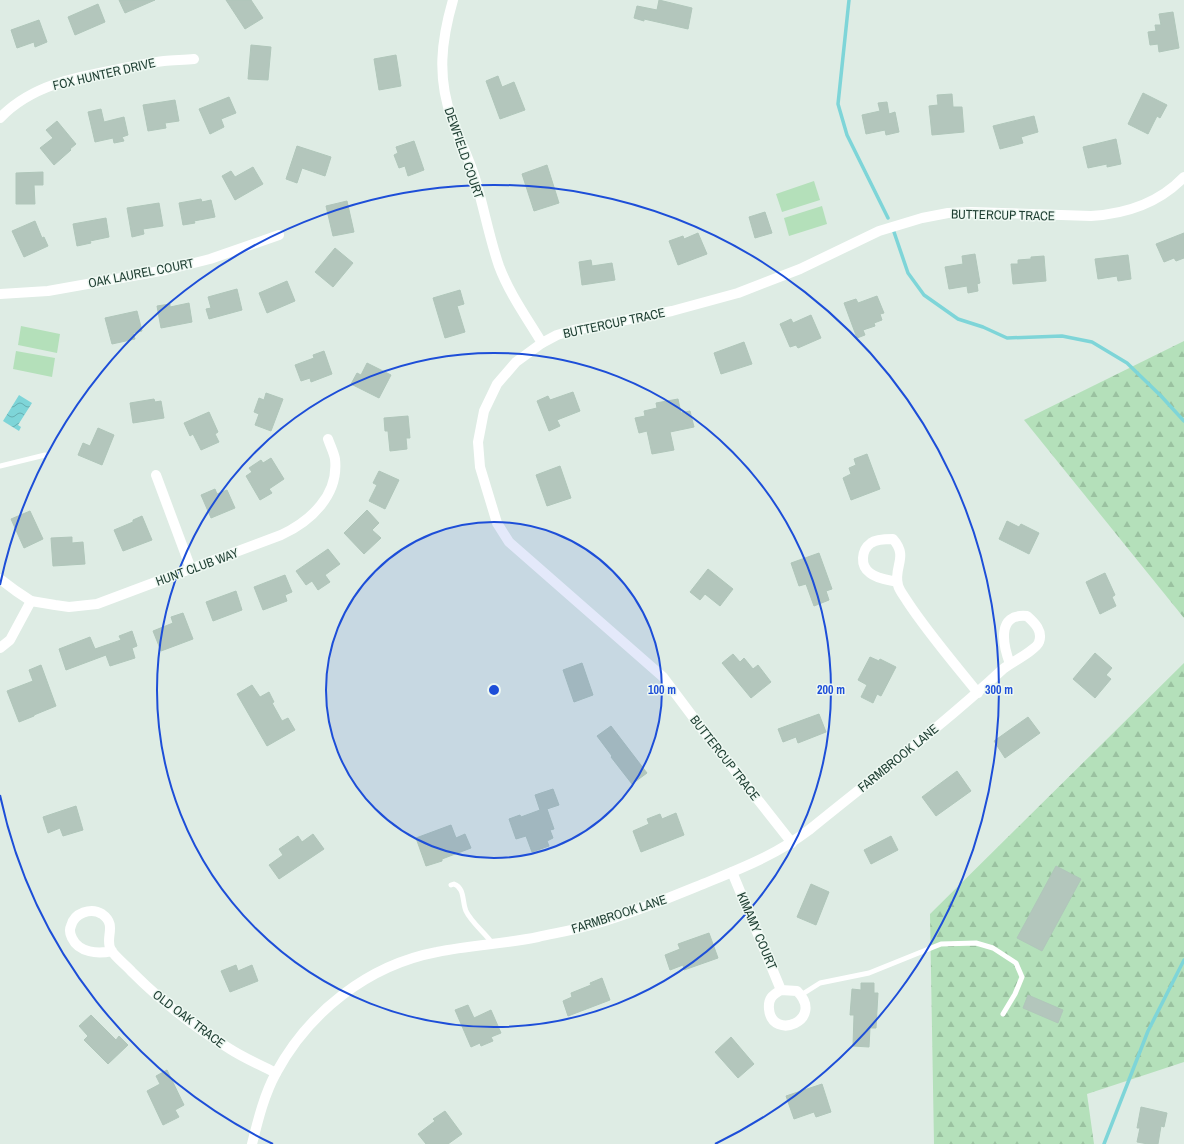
<svg xmlns="http://www.w3.org/2000/svg" width="1184" height="1144" viewBox="0 0 1184 1144" font-family="'Archivo Narrow',sans-serif">
<style>
.forest{fill:url(#forest-firs)}
.pitch{fill:#b4e0ba}
.water{fill:url(#water-waves)}
.lines{fill:none;stroke-linecap:round;stroke-linejoin:round}
.stream{stroke:#7ed5d8;stroke-width:3.5}
.building{fill:#b3c6bc;stroke:#b0c6ba}
.lane{stroke:#fff;stroke-width:5}
.street{stroke:#fff;stroke-width:10}
.ring{fill:none;stroke:#1d4ed8;stroke-width:2}
.labels{text-anchor:middle;dominant-baseline:central;stroke-width:3;stroke-linejoin:round;paint-order:stroke}
.street-label{font-size:13px;fill:#1d3d31;stroke:#eef8f2}
.centre{fill:#1d4ed8;stroke:#eef8f2;stroke-width:2}
.ring-label{font-size:12px;text-anchor:middle;font-weight:bold;fill:#1d4ed8;stroke:#eef8f2;stroke-width:3;stroke-linejoin:round;paint-order:stroke}
</style>
<defs>
<pattern id="forest-firs" width="22" height="20" patternUnits="userSpaceOnUse"><rect width="22" height="20" fill="#b4e0ba"/><path d="M5 1l3.5 6h-7zM16 11l3.5 6h-7z" fill="#9ac1a0"/></pattern>
<pattern id="water-waves" width="16" height="10" patternUnits="userSpaceOnUse"><rect width="16" height="10" fill="#7ed5d8"/><path d="M0 5q4-4 8 0t8 0" fill="none" stroke="#67aeb0"/></pattern>
</defs>
<rect width="100%" height="100%" fill="#deece4"/>
<!-- forest -->
<g class="forest">
<path d="M1184 341V618L1024 420Z"/>
<path d="M1184 663V1062L1087 1094 1094 1144H934L930 914Z"/>
</g>
<!-- pitch -->
<g class="pitch">
<path d="M814 181 820 200 782 212 776 194Z"/>
<path d="M822 206 827 224 789 236 784 218Z"/>
<path d="M21 326 60 334 57 353 18 345Z"/>
<path d="M16 351 55 358 52 377 13 369Z"/>
</g>
<!-- water -->
<path class="water" d="M19 395 32 403 18 425 21 427 19 431 3 421Z"/>
<g class="lines">
<!-- stream -->
<g class="stream">
<path d="M849 0 838 104 847 135 888 218"/>
<path d="M894 232 908 273 924 295 958 319 983 327 1007 338 1062 336 1092 342 1127 363 1161 396 1184 421"/>
<path d="M1104 1144 1148 1031 1184 960"/>
</g>
</g>
<!-- building -->
<g class="building">
<path d="M119 0H155L125 13Z"/>
<path d="M226 0H251L263 18 245 29Z"/>
<path d="M659 0 692 8 688 29 644 19V21L634 18 637 6 657 10Z"/>
<path d="M98 4 105 22 75 35 68 17Z"/>
<path d="M1173 12 1179 48 1159 52 1158 44 1150 45 1148 32 1156 31 1155 25H1161L1159 14Z"/>
<path d="M39 20 47 42 35 47 34 42 17 48 11 30Z"/>
<path d="M251 45 271 47 268 80 248 79Z"/>
<path d="M396 55 401 86 379 90 374 59Z"/>
<path d="M498 76 502 87 514 82 525 110 500 119 486 81Z"/>
<path d="M1143 93 1167 105 1160 118 1157 116 1148 134 1128 124Z"/>
<path d="M952 94 953 107H962L964 132 932 135 929 106 938 105 937 95Z"/>
<path d="M229 97 236 113 221 119 224 127 210 134 199 109Z"/>
<path d="M175 100 179 121 165 123 166 128 148 131 143 105Z"/>
<path d="M887 102 889 114 895 112 899 132 886 135 885 130 866 134 862 115 880 111 878 103Z"/>
<path d="M101 109 104 122 124 117 128 135 122 137 124 141 114 143 113 138 95 142 88 112Z"/>
<path d="M1034 116 1038 132 1021 137 1023 143 1000 149 993 126Z"/>
<path d="M57 121 76 144 70 149 71 150 54 165 40 148 53 138 46 130Z"/>
<path d="M1116 139 1121 164 1107 167V164L1088 168 1083 147Z"/>
<path d="M414 141 424 170 408 176 405 166 399 168 394 155 398 153 396 147Z"/>
<path d="M297 146 331 157 325 176 302 168 297 183 286 179Z"/>
<path d="M547 165 559 203 534 211 522 174Z"/>
<path d="M253 167 263 184 235 200 222 176 231 171 235 177Z"/>
<path d="M43 172V185H34L35 204H16V173Z"/>
<path d="M201 199 202 202 211 200 215 217 194 221 195 223 183 225 179 203Z"/>
<path d="M347 201 354 232 333 236 326 206Z"/>
<path d="M159 203 163 226 143 229 144 234 132 237 127 208Z"/>
<path d="M765 212 772 233 755 238 749 217Z"/>
<path d="M106 218 109 237 90 241 91 243 77 246 73 224Z"/>
<path d="M35 221 42 238 44 237 48 246 24 257 12 231Z"/>
<path d="M698 233 707 254 678 265 669 241 683 236 684 239Z"/>
<path d="M1184 233V258L1176 261 1174 258 1164 262 1156 244Z"/>
<path d="M335 248 353 263 333 287 315 272Z"/>
<path d="M975 254 980 283 977 284 978 291 968 293 967 286 949 289 945 267 963 264 962 256Z"/>
<path d="M1128 255 1131 279 1118 281 1117 276 1098 279 1095 259Z"/>
<path d="M1044 256 1046 281 1013 284 1011 264H1018V260L1031 259V257Z"/>
<path d="M591 260 592 266 612 263 615 280 582 285 579 262Z"/>
<path d="M287 281 295 301 267 313 259 293Z"/>
<path d="M237 289 242 310 209 319 206 309 211 308 208 297Z"/>
<path d="M460 290 464 304 457 306 465 332 445 338 433 298Z"/>
<path d="M877 296 884 313 880 314 882 320 874 323 875 326 863 330 865 335 857 338 844 303 856 299 858 303Z"/>
<path d="M189 303 192 322 161 328 157 306 170 304V307Z"/>
<path d="M137 311 142 331 133 333 135 339 112 344 105 318Z"/>
<path d="M811 315 821 338 798 348 796 345 790 347 780 324 791 319 793 323Z"/>
<path d="M744 342 752 364 721 374 714 353Z"/>
<path d="M324 351 332 374 311 382 310 378 301 381 295 365 314 358 313 355Z"/>
<path d="M367 363 391 375 379 398 351 384 357 373 361 375Z"/>
<path d="M573 392 580 411 557 420 560 426 549 431 537 401 548 396 550 400Z"/>
<path d="M266 393 283 399 271 431 255 425 259 414 254 412 259 398 264 400Z"/>
<path d="M154 399 155 402 161 401 164 418 133 423 130 403Z"/>
<path d="M678 399 681 413 690 411 694 427 670 432 674 450 652 454 647 431 639 433 635 418 645 416 644 411 657 408 656 403Z"/>
<path d="M209 412 218 432 215 434 219 442 201 450 193 434 190 436 184 423Z"/>
<path d="M408 416 410 438H406L407 449 390 451 388 431H385L384 418Z"/>
<path d="M98 428 114 435 102 465 78 455 83 443 90 446Z"/>
<path d="M867 454 880 489 851 500 843 478 851 474 849 468 856 465 854 459Z"/>
<path d="M271 458 284 479 269 489 272 493 260 500 246 476 252 472 249 468 261 460 263 463Z"/>
<path d="M560 466 571 498 547 506 536 475Z"/>
<path d="M379 471 399 480 385 509 369 501 377 485 373 483Z"/>
<path d="M215 489 217 494 227 490 235 508 211 518 201 495Z"/>
<path d="M367 510 379 523 372 530 381 538 364 554 344 533Z"/>
<path d="M30 511 43 539 24 548 11 519Z"/>
<path d="M142 516 152 540 123 551 114 530 133 522V520Z"/>
<path d="M1007 521 1019 527 1021 524 1039 533 1029 554 999 539Z"/>
<path d="M72 537V543L83 542 85 564 53 566 51 538Z"/>
<path d="M328 549 340 564 325 575 330 582 318 590 312 581 306 585 296 571Z"/>
<path d="M819 553 832 589 826 591 829 600 814 606 806 584 799 586 791 563Z"/>
<path d="M708 569 733 589 720 606 705 594 700 600 690 592Z"/>
<path d="M1105 573 1115 595 1112 597 1116 606 1100 614 1086 582Z"/>
<path d="M285 575 292 592 285 595 287 601 263 610 254 587Z"/>
<path d="M236 591 242 610 213 621 206 602Z"/>
<path d="M183 613 193 639 161 651 153 631 173 623 171 617Z"/>
<path d="M132 631 137 646 132 648 135 658 110 666 106 655 66 670 59 649 90 637 95 649 121 640 119 636Z"/>
<path d="M1095 653 1112 668 1106 675 1111 679 1095 698 1073 679Z"/>
<path d="M733 654 740 662 744 658 753 669 758 665 771 682 751 698 722 663Z"/>
<path d="M870 657 879 661 880 659 896 667 881 696 877 694 873 703 861 697 867 685 858 680Z"/>
<path d="M582 663 593 695 574 702 563 670Z"/>
<path d="M41 665 56 706 34 715V716L19 722 7 691 33 681 29 670Z"/>
<path d="M252 685 260 697 269 692 274 702 272 703 282 721 288 718 295 730 267 746 237 694Z"/>
<path d="M819 714 826 732 798 743 796 737 783 742 778 729Z"/>
<path d="M1028 717 1040 733 1005 758 994 741Z"/>
<path d="M611 726 647 773 632 784 611 757 612 756 597 736Z"/>
<path d="M957 771 971 791 936 816 922 797Z"/>
<path d="M553 789 559 805 547 809 554 829 550 830 553 838 547 841 549 846 532 852 526 836 516 839 509 819 520 815 521 817 540 810 535 795Z"/>
<path d="M76 806 83 830 63 836 60 828 48 833 43 817Z"/>
<path d="M676 813 684 835 641 852 633 831 649 824 647 819 660 814 662 819Z"/>
<path d="M451 825 456 838 465 834 471 848 442 859V861L426 866 416 838Z"/>
<path d="M313 834 324 849 279 879 269 865 283 855 279 849 298 836 302 842Z"/>
<path d="M891 836 898 850 871 864 864 850Z"/>
<path d="M1056 866 1081 879 1042 951 1017 938Z"/>
<path d="M811 884 829 892 816 925 797 917Z"/>
<path d="M709 933 718 958 684 970 683 965 670 970 665 955 680 949 678 944Z"/>
<path d="M236 965 238 971 252 965 258 981 230 992 221 971Z"/>
<path d="M602 978 610 1000 568 1016 563 1001 572 997 571 993 591 985 590 983Z"/>
<path d="M861 983H874V993H878L876 1028H870L869 1047 853 1046 854 1015H850L852 989 861 990Z"/>
<path d="M1028 995 1063 1010 1058 1023 1023 1008Z"/>
<path d="M468 1005 474 1018 491 1010 501 1033 491 1037 493 1041 481 1046 480 1043 471 1047 455 1010Z"/>
<path d="M91 1015 116 1040 119 1036 128 1045 108 1064 84 1040 88 1036 79 1026Z"/>
<path d="M731 1037 754 1064 738 1078 715 1052Z"/>
<path d="M167 1070 184 1105 175 1110 179 1117 163 1125 147 1091 160 1084 156 1076Z"/>
<path d="M822 1084 831 1112 816 1117 814 1112 794 1119 786 1096Z"/>
<path d="M1141 1107 1167 1113 1164 1127 1161 1126 1158 1144H1148L1137 1142 1140 1128H1137Z"/>
<path d="M445 1111 462 1134 448 1144H426L418 1134 435 1121 433 1119Z"/>
</g>
<g class="lines">
<!-- lane -->
<g class="lane">
<path d="M0 466 45 455"/>
<path d="M451 885 454 884C465 888 462 902 466 911 471 922 485 933 492 943"/>
<path d="M801 995 820 983 869 973 941 944 976 943 993 948 1016 963 1022 977 1015 994 1003 1014"/>
</g>
<!-- street -->
<g class="street">
<path d="M453 0C441 41 437 78 452 119 459 139 469 158 475 178 484 208 489 237 499 266 509 293 527 318 542 343"/>
<path d="M0 118C31 85 76 77 119 69 134 66 149 63 164 61 174 60 184 60 194 59"/>
<path d="M0 294 48 291 166 270 210 259 279 235"/>
<path d="M156 475 191 569"/>
<path d="M0 579 16 591 31 601 55 605 69 607 97 604 281 535C311 521 339 495 335 459 334 453 330 445 328 439"/>
<path d="M897 582C889 580 877 579 870 573 860 566 861 550 871 543 876 539 886 539 893 539 909 557 893 567 898 585 899 590 904 596 907 601 928 633 954 663 978 693"/>
<path d="M0 648 10 640 31 601"/>
<path d="M792 843 699 725 663 677 509 542 497 523 480 467 478 442 484 411 497 384 516 362 542 343 557 335 574 330 672 311 738 293 800 269 879 231 922 218 948 213 971 212 1091 216C1126 214 1159 203 1184 177"/>
<path d="M732 872 781 990 797 991C826 1020 772 1042 769 1009 768 999 772 995 781 990"/>
<path d="M112 951C98 954 79 953 72 938 70 934 69 930 71 926 74 913 91 907 102 914 118 925 104 938 111 950 115 957 127 966 132 972 162 1002 194 1027 230 1049 244 1058 260 1065 276 1073"/>
<path d="M252 1144C258 1120 264 1095 276 1073 309 1012 368 965 437 952 470 945 504 944 538 937 556 933 574 930 591 925 630 914 666 899 703 884 742 868 776 855 809 830 874 777 942 726 1003 669 1011 663 1037 649 1039 642 1043 631 1035 623 1027 616 996 613 1003 645 1010 664"/>
</g>
</g>
<!-- distance rings -->
<circle cx="494" cy="690" r="168" fill="#1d4ed8" fill-opacity=".12"/>
<g class="ring">
<circle cx="494" cy="690" r="168"/>
<circle cx="494" cy="690" r="337"/>
<path d="M273 1144A505 505 0 0 1 0 795M0 585A505 505 0 1 1 715 1144"/>
</g>
<g class="labels">
<!-- street labels -->
<g class="street-label">
<text transform="translate(104 74) rotate(-13)">FOX HUNTER DRIVE</text>
<text transform="translate(464 153) rotate(71)">DEWFIELD COURT</text>
<text transform="translate(1003 215) rotate(1)">BUTTERCUP TRACE</text>
<text transform="translate(141 273) rotate(-11)">OAK LAUREL COURT</text>
<text transform="translate(614 323) rotate(-12)">BUTTERCUP TRACE</text>
<text transform="translate(197 567) rotate(-20)">HUNT CLUB WAY</text>
<text transform="translate(725 758) rotate(52)">BUTTERCUP TRACE</text>
<text transform="translate(898 758) rotate(-39)">FARMBROOK LANE</text>
<text transform="translate(619 914) rotate(-18)">FARMBROOK LANE</text>
<text transform="translate(757 931) rotate(67)">KIMAMY COURT</text>
<text transform="translate(189 1019) rotate(37)">OLD OAK TRACE</text>
</g>
</g>
<circle cx="494" cy="690" r="6" class="centre"/>
<g class="ring-label">
<text x="662" y="694">100 m</text>
<text x="831" y="694">200 m</text>
<text x="999" y="694">300 m</text>
</g>
</svg>
